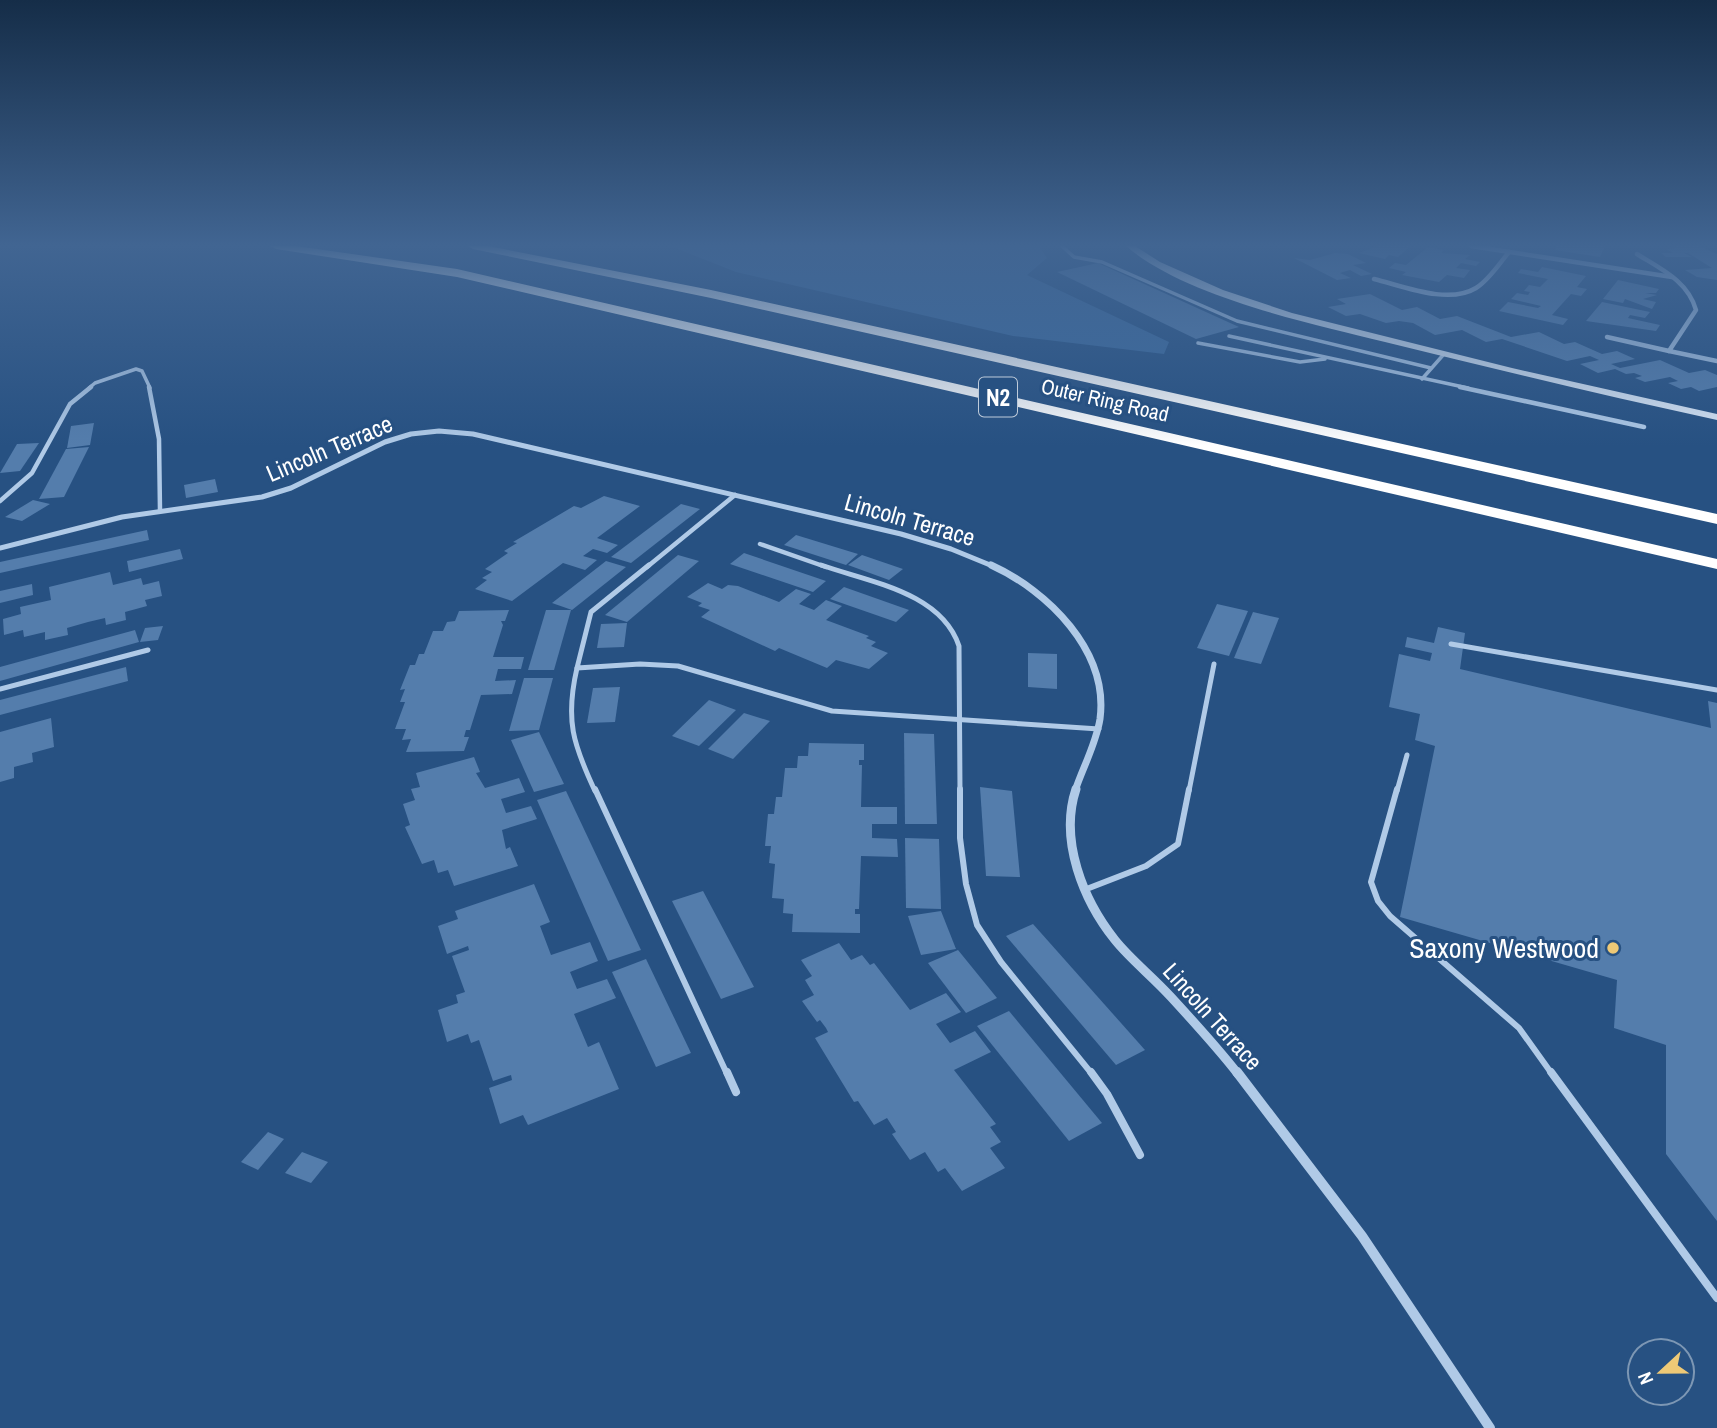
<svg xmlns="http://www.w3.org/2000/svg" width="1717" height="1428" viewBox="0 0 1717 1428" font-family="'Archivo Narrow',sans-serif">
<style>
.green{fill:#3c6b9f}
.building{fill:#547dac}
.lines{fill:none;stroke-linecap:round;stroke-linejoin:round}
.service-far4{stroke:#b0cae7;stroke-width:3.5}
.service-far3{stroke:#b0cae7;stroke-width:4.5}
.service-far2{stroke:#b0cae7;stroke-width:5}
.service-far1{stroke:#b0cae7;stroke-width:6}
.service{stroke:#b0cae7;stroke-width:8}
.minor-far4{stroke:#b0cae7;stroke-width:4.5}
.minor-far3{stroke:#b0cae7;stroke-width:5}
.minor-far2{stroke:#b0cae7;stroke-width:7}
.minor-far1{stroke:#b0cae7;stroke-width:9}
.minor{stroke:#b0cae7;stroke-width:10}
.secondary{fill:#dae7f6;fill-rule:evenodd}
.motorway{fill:#fff;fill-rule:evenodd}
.poi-dot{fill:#eec976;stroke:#275182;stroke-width:2.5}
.labels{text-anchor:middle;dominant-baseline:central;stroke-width:6;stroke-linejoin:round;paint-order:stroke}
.far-street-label{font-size:21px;fill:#fff;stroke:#275182}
.shield{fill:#275182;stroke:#becbda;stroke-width:2}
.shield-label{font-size:23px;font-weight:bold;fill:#fff}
.street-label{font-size:24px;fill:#fff;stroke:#275182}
.near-poi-label{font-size:28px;fill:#fff;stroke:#275182;text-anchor:end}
</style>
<rect width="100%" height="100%" fill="#275182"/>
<!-- green -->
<path class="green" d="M670 246H1039L1047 258 1027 275 1169 342 1164 354 1013 336 736 272Z"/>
<!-- building -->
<g class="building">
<path d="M1377 246H1411L1398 257 1389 255 1385 259 1359 253Z"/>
<path d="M1557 246H1605L1600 257 1555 250Z"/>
<path d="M1673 246H1699L1717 254V280L1697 277 1685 270 1712 268 1688 253H1684L1692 257H1666L1661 253H1673L1666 249 1678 248Z"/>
<path d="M1428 247 1444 250 1441 253 1470 255 1465 259 1480 262 1476 266 1461 263 1456 268 1470 270 1464 278 1447 275 1439 282 1402 275 1406 272 1389 268 1395 263 1406 265Z"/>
<path d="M1335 253 1348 254 1366 263 1353 265 1372 274 1361 276 1350 270 1343 272 1340 273 1351 278 1337 280 1294 258 1310 260Z"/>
<path d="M1098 263 1239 327 1196 339 1057 272Z"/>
<path d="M1542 267 1586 276 1577 287 1587 289 1581 296 1571 294 1552 315 1568 319 1563 325 1499 311 1508 302 1538 308 1541 306 1511 299 1517 293 1528 295 1530 292 1524 291 1529 285 1540 287 1548 279 1518 273 1521 269 1538 272Z"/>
<path d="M1618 280 1659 289 1656 293H1645L1657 295 1643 299 1656 302 1652 309 1625 299 1623 303 1603 299Z"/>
<path d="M1370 294 1402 310 1417 307 1440 319 1457 316 1511 337 1539 332 1564 344 1575 342 1602 354 1617 351 1635 359 1611 364 1620 368 1660 360 1689 373 1705 370 1717 375V387L1699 391 1691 387 1681 389 1668 383 1678 381 1670 377 1645 382 1635 378 1642 376 1634 373 1626 374 1615 369 1598 373 1580 364 1599 360 1590 356 1567 361 1502 339 1486 342 1462 330 1435 335 1413 323 1399 321 1386 323 1360 314 1346 316 1328 307 1346 304 1337 299Z"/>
<path d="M1602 302 1650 312 1645 318 1630 315 1628 318 1660 325 1656 331 1586 321Z"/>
<path d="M94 423 90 445 67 448 71 426Z"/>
<path d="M39 443 20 471 0 473 17 444Z"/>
<path d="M89 447 64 497 39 499 66 449Z"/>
<path d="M215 479 218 492 186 498 184 485Z"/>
<path d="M604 496 640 506 597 538 618 545 607 553 593 549 583 556 597 560 585 570 563 563 512 601 475 589 487 580 482 578 492 572 485 569 508 553 504 551 517 543 513 542 574 506 581 508Z"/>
<path d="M33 500 50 504 22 521 5 517Z"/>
<path d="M681 504 700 509 631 563 611 557Z"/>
<path d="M147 530 149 540 0 573V562Z"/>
<path d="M796 535 858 554 846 565 784 545Z"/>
<path d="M180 549 183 559 129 572 127 561Z"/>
<path d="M744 553 826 581 813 592 730 564Z"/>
<path d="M678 555 699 561 627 622 605 615Z"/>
<path d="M862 555 903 569 889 580 848 565Z"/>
<path d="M606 561 626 567 572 610 552 603Z"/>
<path d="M110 572 113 585 141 578 143 585 159 581 162 596 145 600 147 606 125 612 126 620 106 625 105 618 88 622 67 628 68 635 45 640V632L24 637 23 630 4 635 3 619 21 614 20 607 51 600 49 587Z"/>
<path d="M708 583 722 589 728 585 738 586 779 602 796 589 811 594 799 604 814 610 826 600 842 606 826 620 869 636 866 638 876 642 871 646 888 653 869 669 836 660 827 668 779 648 775 651 701 617 710 610 698 606 702 603 687 597Z"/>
<path d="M32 584 33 595 0 603V591Z"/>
<path d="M844 587 909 610 896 622 830 599Z"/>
<path d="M1217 604 1248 611 1229 656 1197 648Z"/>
<path d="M509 610 505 621H501L503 625 493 657H524L521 669H498L495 681 516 680 512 694 481 695 470 730H466L464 737H469L464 751 406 752 411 739 402 740 406 729H395L405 702H400L405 689 400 690 410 665H415L419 654H424L433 631H443L447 622 455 621 459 611Z"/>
<path d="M546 610H571L554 670H528Z"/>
<path d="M1253 612 1279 618 1261 664 1234 658Z"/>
<path d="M627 623 624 647 597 648 601 624Z"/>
<path d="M163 626 158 640 140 642 145 628Z"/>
<path d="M1438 627 1465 633 1460 669 1711 728 1708 701 1717 703V1221L1666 1154V1045L1614 1028 1617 980 1400 917 1435 746 1415 740 1420 714 1389 707 1399 654 1430 661 1432 653 1405 647 1407 637 1434 643Z"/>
<path d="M135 630 139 642 0 681V667Z"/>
<path d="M1028 653 1057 654V689L1028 687Z"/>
<path d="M126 667 128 681 0 715V700Z"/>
<path d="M524 678H553L539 730 509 731Z"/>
<path d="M620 687 615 722 587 723 593 688Z"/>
<path d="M709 700 736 710 699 746 672 736Z"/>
<path d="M744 713 770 721 733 759 708 749Z"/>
<path d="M51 718 54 747 32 753 33 762 14 767V778L0 782V732Z"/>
<path d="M539 732 564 784 534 792 511 740Z"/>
<path d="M904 733 934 734 937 824H905Z"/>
<path d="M809 743 864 744V760H859V765H862L861 807H897V824H872V838L897 839 898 857 861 856 859 909H855V914H860V933L792 932 793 914 783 913 784 899 772 898 775 864 769 863 771 846H765L768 814H774L776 797H782L785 768H797L798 756H808Z"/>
<path d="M474 757 480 772 476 773 485 788 519 778 525 792 501 799 506 813 531 806 537 819 502 830 506 849 510 847 518 866 454 886 448 870 438 873 434 860 422 864 405 827 410 825 403 804 415 800 411 789 420 787 416 773Z"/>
<path d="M980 787 1012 791 1020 877 986 876Z"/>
<path d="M566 791 641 950 608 961 537 800Z"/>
<path d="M905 838 939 839 941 909 906 908Z"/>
<path d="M534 884 550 922 540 926 551 955 590 942 598 961 570 972 577 989 607 979 616 998 574 1014 588 1047 599 1042 619 1089 528 1125 523 1115 500 1124 489 1088 512 1080 511 1075 493 1081 479 1040 471 1043 468 1034 447 1042 438 1010 458 1003 456 995 465 992 452 956 469 950 468 946 447 954 438 926 458 919 455 911Z"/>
<path d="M703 891 754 987 721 999 672 901Z"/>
<path d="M941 911 956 949 921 955 908 916Z"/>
<path d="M1033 924 1145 1050 1116 1065 1006 936Z"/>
<path d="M839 943 851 960 862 955 870 965 874 963 910 1010 946 993 961 1012 936 1024 950 1043 975 1031 991 1052 954 1070 996 1124 990 1127 1001 1142 990 1148 1005 1168 962 1191 945 1168 938 1172 925 1152 910 1160 892 1134 896 1132 887 1118 874 1125 858 1101 854 1102 815 1038 828 1032 826 1028 820 1020 817 1022 802 1001 814 995 805 980 812 976 801 960Z"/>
<path d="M958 950 997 998 966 1013 928 963Z"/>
<path d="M646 959 691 1053 656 1067 612 972Z"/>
<path d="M1009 1011 1102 1123 1069 1141 977 1026Z"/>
<path d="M268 1132 284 1139 258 1170 241 1162Z"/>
<path d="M302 1152 328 1162 311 1183 285 1173Z"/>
</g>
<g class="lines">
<!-- service-far4 -->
<g class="service-far4">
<path d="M1062 246 1074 257 1102 262 1237 321 1431 368"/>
<path d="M1229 336 1468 388"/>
<path d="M1198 343 1300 362 1325 359"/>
<path d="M1422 379 1444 354"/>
<path d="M89 388 95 383 136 369 142 371 150 388"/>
</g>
<!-- service-far3 -->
<g class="service-far3">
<path d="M149 387 159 439 160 511"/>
<path d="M1460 387 1644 427"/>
<path d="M0 501 32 473 70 404 91 387"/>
<path d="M760 544 826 567"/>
<path d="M647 567 735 495"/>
</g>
<!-- service-far2 -->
<g class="service-far2">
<path d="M649 565 591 612 577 668 640 664 678 666 832 711 1099 729"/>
<path d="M821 565C869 582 941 592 959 646L960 791"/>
<path d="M1451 644 1717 690"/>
<path d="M577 668C565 720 573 744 595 791"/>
<path d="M0 689 148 650"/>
<path d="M1189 791 1214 664"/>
<path d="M1397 791 1407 755"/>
</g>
<!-- service-far1 -->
<g class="service-far1">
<path d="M595 789 727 1074"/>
<path d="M960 789V838L966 884 977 925 1001 962 1092 1074"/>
<path d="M1397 789 1371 882 1378 901 1390 916 1519 1028 1552 1074"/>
<path d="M1084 890 1146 866 1178 844 1189 789"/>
</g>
<!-- service -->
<g class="service">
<path d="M727 1072 736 1092"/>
<path d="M1091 1072 1107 1094 1140 1155"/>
<path d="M1551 1072 1717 1298"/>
</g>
<!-- minor-far4 -->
<g class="minor-far4">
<path d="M1471 246 1672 277"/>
<path d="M1637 254C1661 269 1688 281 1696 310L1669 351 1717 361"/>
<path d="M1374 279C1403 286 1448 305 1476 288 1489 280 1499 264 1509 252"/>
<path d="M1607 337 1669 351"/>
</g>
<!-- minor-far3 -->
<path class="minor-far3" d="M0 548 122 517 262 497 291 488 385 442 411 434 439 431 473 434 901 534 951 549 995 567"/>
<!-- minor-far2 -->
<path class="minor-far2" d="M991 565C1048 591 1109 651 1100 719 1096 744 1083 767 1075 791"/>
<!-- minor-far1 -->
<path class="minor-far1" d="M1076 789C1059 840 1083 900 1115 940 1131 960 1153 977 1171 997 1194 1022 1217 1047 1238 1074"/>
<!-- minor -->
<path class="minor" d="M1237 1072 1362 1236 1490 1428"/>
<!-- secondary -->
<path class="secondary" d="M1126 246H1135L1160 262 1223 290 1292 313 1512 368 1717 414V420C1606 396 1495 369 1385 342 1309 323 1185 297 1126 246Z"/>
<!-- motorway -->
<g class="motorway">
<path d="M271 246H296L457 269 1717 559V569L457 277 276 249Z"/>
<path d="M468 246H488L711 290 1717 514V524L711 298 473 249Z"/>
</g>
</g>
<!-- sky -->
<linearGradient id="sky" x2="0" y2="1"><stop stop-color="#152d48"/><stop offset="0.55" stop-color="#416592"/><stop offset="1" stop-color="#416592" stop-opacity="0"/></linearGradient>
<rect width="1717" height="446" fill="url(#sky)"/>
<!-- markers -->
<circle class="poi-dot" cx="1613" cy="948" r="7"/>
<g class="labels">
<!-- far-street labels -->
<g class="far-street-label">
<text transform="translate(1105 400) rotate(13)">Outer Ring Road</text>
</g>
<!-- shield labels -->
<rect class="shield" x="979" y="377.5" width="38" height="39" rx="5"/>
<g class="shield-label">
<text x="998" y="397">N2</text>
</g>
<!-- street labels -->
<g class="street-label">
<text transform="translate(329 448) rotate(-23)">Lincoln Terrace</text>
<text transform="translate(910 519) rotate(16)">Lincoln Terrace</text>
<text transform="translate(1213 1016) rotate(48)">Lincoln Terrace</text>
</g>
<!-- near-poi labels -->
<g class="near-poi-label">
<text x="1599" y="948">Saxony Westwood</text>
</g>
</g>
<!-- north arrow -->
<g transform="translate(1661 1372) rotate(248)"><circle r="33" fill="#275182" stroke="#7d97b4" stroke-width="2"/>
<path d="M0-5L12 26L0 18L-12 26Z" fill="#eec976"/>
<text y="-10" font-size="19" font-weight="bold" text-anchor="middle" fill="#ffffff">N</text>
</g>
</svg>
